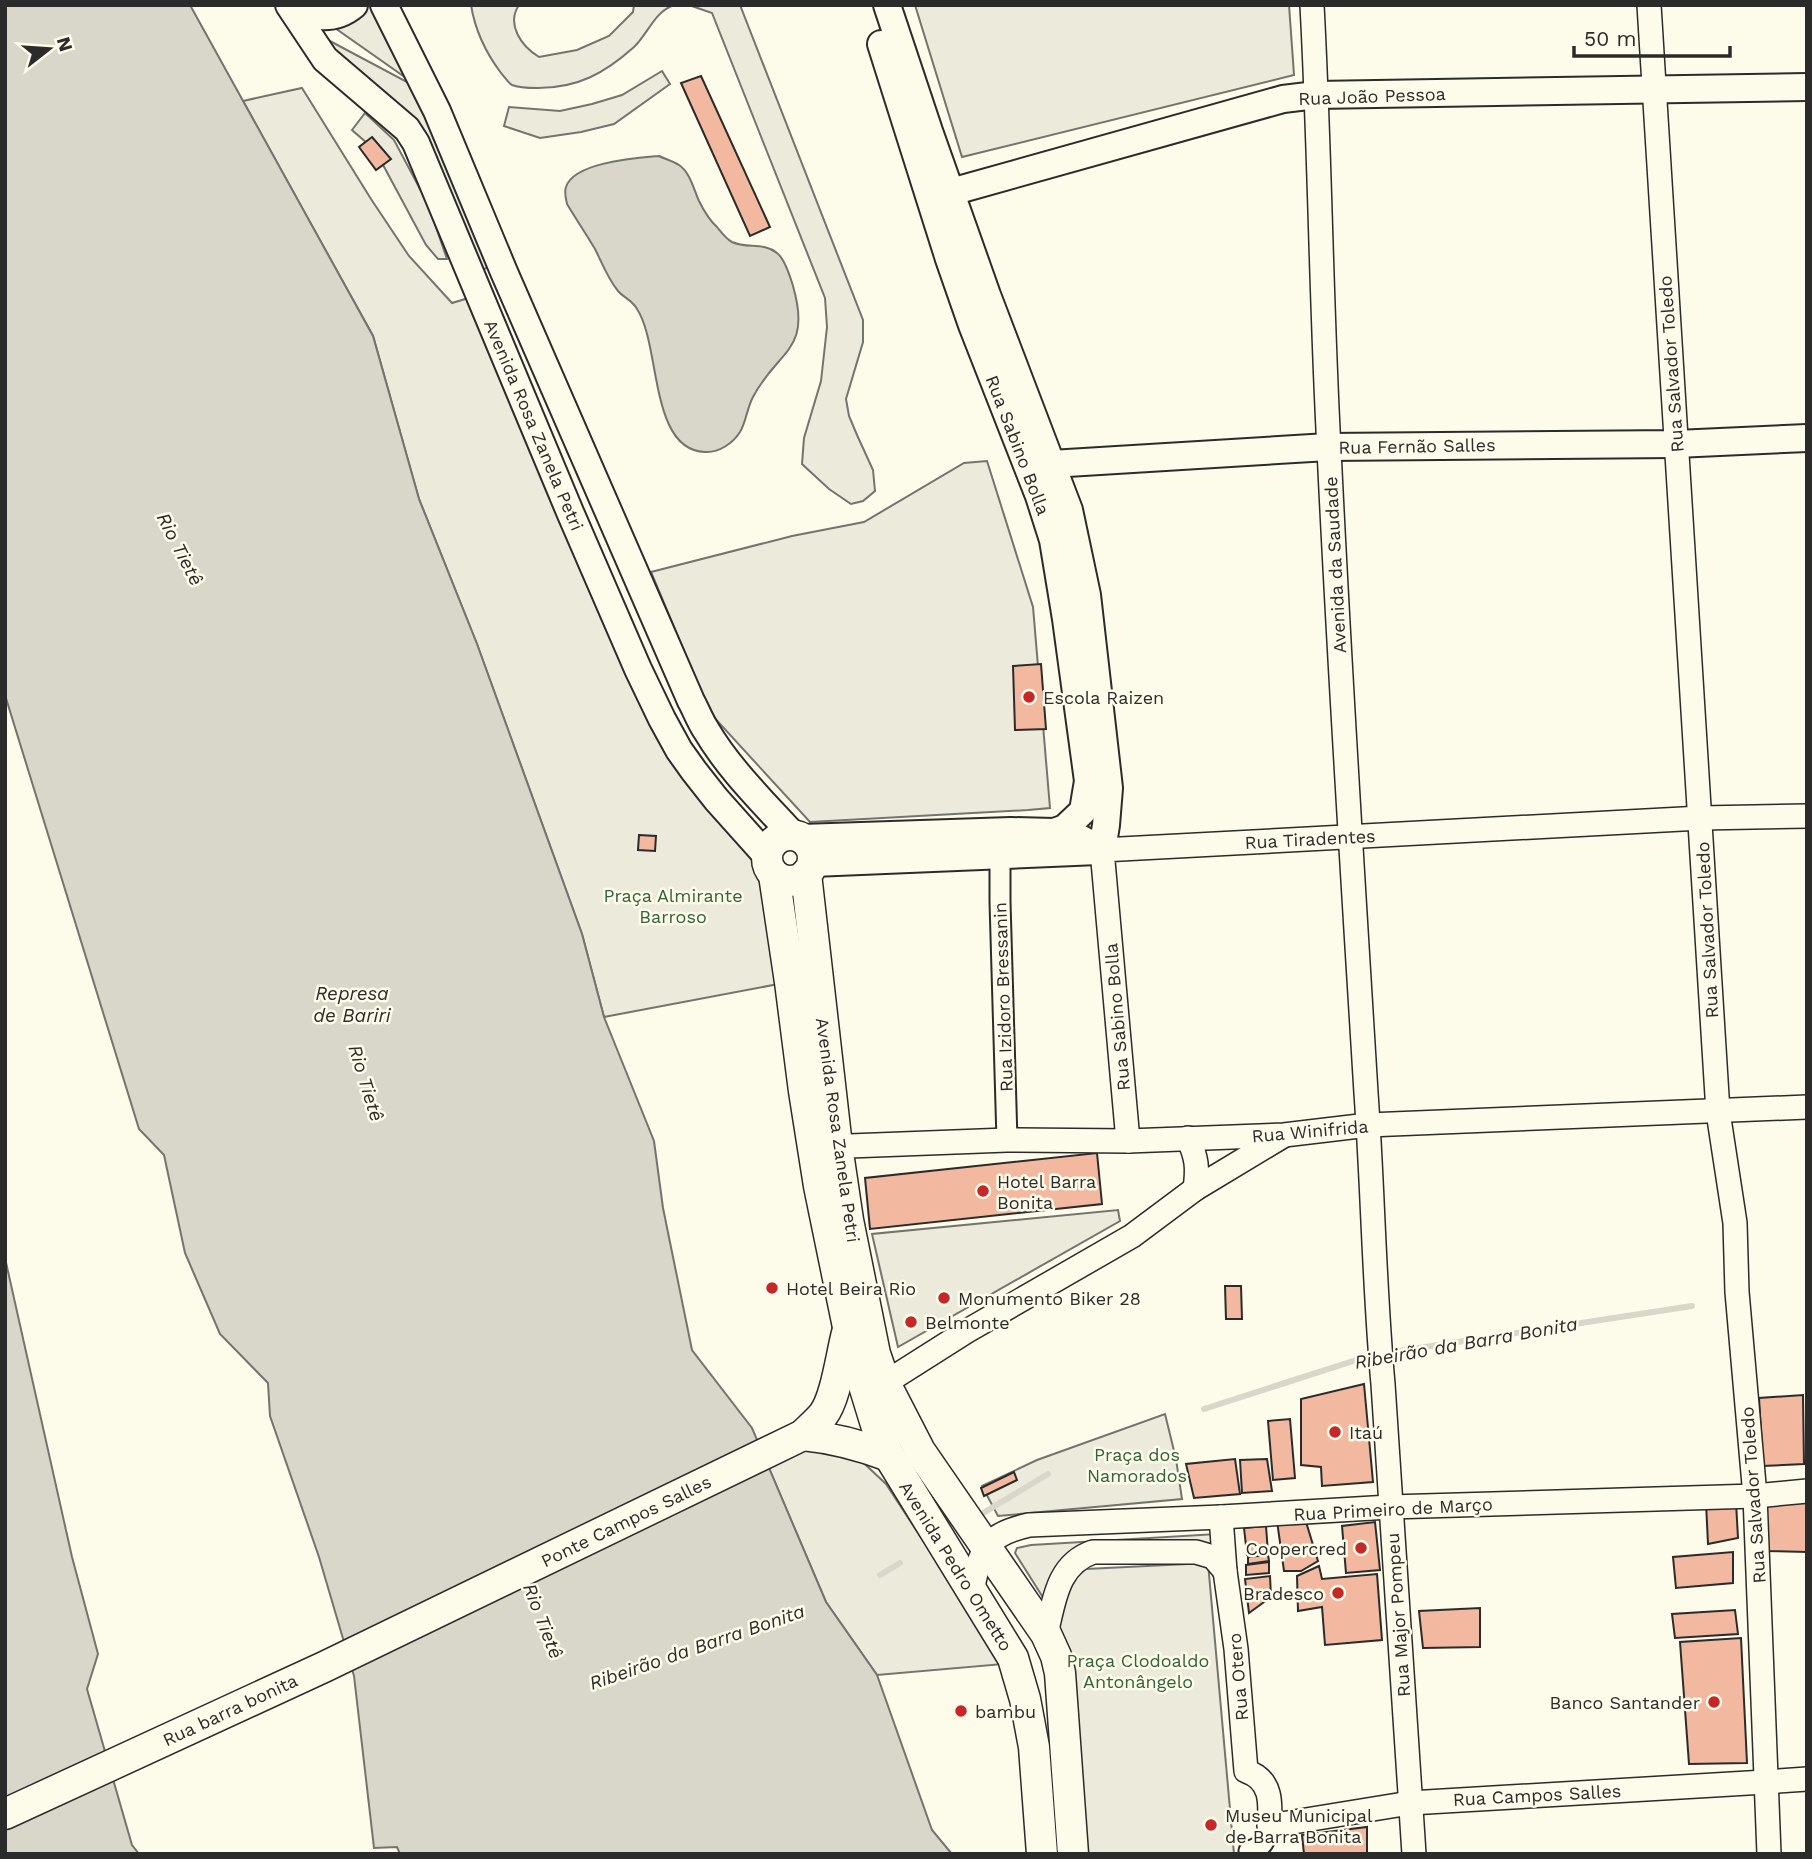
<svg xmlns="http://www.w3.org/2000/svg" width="1812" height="1859" viewBox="0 0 1812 1859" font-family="'Work Sans',sans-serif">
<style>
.green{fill:#ecebdb;stroke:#74746e;stroke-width:2}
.water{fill:#d8d7c9;stroke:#74746e;stroke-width:2}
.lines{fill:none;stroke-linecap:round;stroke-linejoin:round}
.stream{stroke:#d8d7c9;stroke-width:6}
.building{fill:#f2b8a0;stroke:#2b2b2b;stroke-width:2}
.minor-casing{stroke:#2b2b2b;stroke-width:23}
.tertiary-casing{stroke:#2b2b2b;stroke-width:26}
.secondary-casing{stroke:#2b2b2b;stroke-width:30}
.primary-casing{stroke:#2b2b2b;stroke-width:33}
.minor{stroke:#fdfbea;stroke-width:19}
.tertiary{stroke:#fdfbea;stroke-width:23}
.secondary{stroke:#fdfbea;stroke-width:26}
.primary{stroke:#fdfbea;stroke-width:30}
.poi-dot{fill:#c62828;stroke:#fdfbea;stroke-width:2.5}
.labels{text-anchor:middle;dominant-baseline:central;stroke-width:5;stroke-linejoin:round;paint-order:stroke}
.street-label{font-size:18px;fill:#2b2b2b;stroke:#fdfbea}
.poi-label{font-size:18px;fill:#2b2b2b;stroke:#fdfbea;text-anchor:start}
.park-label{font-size:18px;fill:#34623c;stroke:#fdfbea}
.water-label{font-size:19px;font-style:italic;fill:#2b2b2b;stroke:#fdfbea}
</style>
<rect width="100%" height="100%" fill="#fdfbea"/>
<!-- green -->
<g class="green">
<path d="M349 5H379L409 80 335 28 337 15Z"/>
<path d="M471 5H519C506 24 521 46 539 57L577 50 609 36 633 12 634 5H674C654 12 648 34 634 47 605 73 578 88 538 88 530 88 519 88 512 85 508 83 504 76 501 73 486 53 475 30 471 5Z"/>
<path d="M689 5H740L863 320V342L846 399 849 416 857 435 873 470 875 491 863 501 851 504 829 489 802 464 804 438 821 381 827 327 825 298 712 13Z"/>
<path d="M915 5H1289L1294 75 962 157Z"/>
<path d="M328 40 409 83 429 107 496 264 475 273 426 152 337 61Z"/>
<path d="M662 71 670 84 614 124 581 132 540 138 504 126 509 107 560 111 592 104 622 95Z"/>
<path d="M302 88 371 199 409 256 452 303 475 296 653 712 767 869 789 982 604 1017 582 934 477 644 419 499 373 336 243 101Z"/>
<path d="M365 113 394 140 428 204 447 259H438L426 245 375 150 352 130Z"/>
<path d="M987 461 1033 607 1050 808 1028 810 810 822 710 713 651 572 792 536 864 522 964 463Z"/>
<path d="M1118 1210 1120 1221 898 1347 872 1234Z"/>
<path d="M1165 1414 1176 1459 1182 1499 998 1516 982 1486 1037 1460Z"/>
<path d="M796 1446 852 1452 886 1484 1004 1664 877 1675 826 1602 765 1459Z"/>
<path d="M1217 1534 1220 1557 1088 1550 1049 1607 1015 1553 1017 1548 1031 1545Z"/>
<path d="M1208 1563 1234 1854H1076L1058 1624 1072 1580 1086 1569Z"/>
</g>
<!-- water -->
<g class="water">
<path d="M5 5H190L373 336 419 499 477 644 582 934 604 1017 654 1141 663 1208 692 1350 752 1428 826 1602 877 1675 932 1830 952 1854H400L397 1847 374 1848 354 1676 319 1557 270 1416 268 1383 220 1334 185 1253 164 1155 139 1129 5 695Z"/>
<path d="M659 156C665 159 673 161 679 165 690 172 694 190 699 201 704 211 709 220 717 227 721 232 726 239 732 242 747 249 764 242 777 253 785 259 790 276 793 286 812 352 778 349 753 397 747 408 746 422 740 432 733 443 719 453 705 452 649 450 661 345 637 309 633 301 623 297 618 291 608 279 602 263 595 249 586 234 576 219 567 204 566 199 564 192 566 187 574 162 637 158 659 156Z"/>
<path d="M5 1258 72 1557 98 1654 87 1689 132 1845 139 1854H5Z"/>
</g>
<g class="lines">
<!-- stream -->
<g class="stream">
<path d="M1386 1353 1692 1306"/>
<path d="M1204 1409 1375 1354"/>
<path d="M975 1518 1048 1474"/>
<path d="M880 1575 900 1563"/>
</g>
</g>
<!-- building -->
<g class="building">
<path d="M701 76 770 227 750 236 681 83Z"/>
<path d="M372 137 391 159 376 170 359 147Z"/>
<path d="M1041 664 1046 729 1015 730 1013 666Z"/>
<path d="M639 835 656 836 655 851 638 850Z"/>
<path d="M1097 1153 1102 1204 870 1229 865 1178Z"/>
<path d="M1225 1286H1241L1242 1319H1226Z"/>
<path d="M1364 1384 1373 1482 1322 1486 1321 1467 1301 1465V1399Z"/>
<path d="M1803 1395 1804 1464 1763 1466 1759 1398Z"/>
<path d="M1290 1419 1295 1478 1273 1480 1268 1421Z"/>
<path d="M1235 1459 1240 1494 1194 1498 1186 1464Z"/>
<path d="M1267 1459 1272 1491 1242 1493 1240 1460Z"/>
<path d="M1014 1472 1017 1480 984 1496 981 1488Z"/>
<path d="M1807 1497V1552L1764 1551 1762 1501Z"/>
<path d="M1736 1502 1738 1538 1708 1544 1706 1503Z"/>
<path d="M1277 1521 1306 1522 1318 1561 1301 1571H1284Z"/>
<path d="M1375 1522 1380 1570 1346 1573 1342 1526Z"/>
<path d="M1266 1526 1268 1553 1247 1555 1244 1528Z"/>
<path d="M1733 1552V1583L1676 1588 1673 1557Z"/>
<path d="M1268 1555 1269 1561 1248 1564V1557Z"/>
<path d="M1269 1562V1573L1246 1575V1565Z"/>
<path d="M1319 1566 1322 1579 1377 1574 1382 1640 1325 1645 1322 1607 1298 1611 1297 1576Z"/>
<path d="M1270 1576 1271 1597 1249 1613 1245 1579Z"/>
<path d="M1480 1608V1647L1423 1648 1419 1611Z"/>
<path d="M1735 1610 1738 1634 1675 1638 1672 1614Z"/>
<path d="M1741 1638 1747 1763 1689 1764 1680 1642Z"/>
<path d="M1367 1827V1854H1304L1302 1835Z"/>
</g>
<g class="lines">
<!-- minor casing -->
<g class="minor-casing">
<g id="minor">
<path d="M1000 854V902L1007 1140"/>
<path d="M1250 1854 1249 1851C1265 1846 1265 1841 1269 1826"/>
</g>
</g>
<!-- tertiary casing -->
<g class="tertiary-casing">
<g id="tertiary">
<path d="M1312 5C1320 153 1321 301 1329 449 1339 664 1353 879 1366 1093 1373 1190 1374 1287 1383 1384L1414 1854"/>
<path d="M1649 5 1718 1112 1735 1223 1737 1292 1755 1496 1769 1854"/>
<path d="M1188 1138C1197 1158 1198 1168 1195 1189"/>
<path d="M1128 1141 1102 850 1701 818 1807 816"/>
<path d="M823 1147 1007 1140 1128 1141 1284 1135 1368 1125 1807 1107"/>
<path d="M885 1383 967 1331 1132 1236 1195 1189 1283 1136"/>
<path d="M1221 1517 1225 1571 1236 1649 1246 1771C1272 1780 1271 1803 1269 1826L1410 1803 1765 1782 1807 1779"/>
<path d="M972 1592C980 1550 985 1535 1029 1525L1221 1517 1390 1507 1755 1496 1807 1491"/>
<path d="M1046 1634C1054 1602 1057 1564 1093 1552H1196L1213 1557 1225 1571"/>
</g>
</g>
<!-- secondary casing -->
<g class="secondary-casing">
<g id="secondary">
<path d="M289 5 325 59 407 129 416 143 570 512 638 669 662 719 679 750 694 771 716 799 767 856"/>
<path d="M291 5C311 19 335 21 354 5"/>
<path d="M384 5 437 111 504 272 691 701C696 710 700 721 706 730 729 769 763 802 793 835"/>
<path d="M887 5 929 131 987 295 1069 510 1087 595 1109 788 1106 825 1102 850"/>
<path d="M881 44 949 259 972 325 1039 496 1053 540 1066 619 1088 781 1083 811 1065 828 1054 832"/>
<path d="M951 192 1283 99 1316 95 1807 87"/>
<path d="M1036 468 1051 464 1328 447 1676 444 1807 438"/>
<path d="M801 838 1011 831 1054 832 1076 836 1102 850"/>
<path d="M813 863 1098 851"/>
</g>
</g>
<!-- primary casing -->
<g class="primary-casing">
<g id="primary">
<circle cx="790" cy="858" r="23"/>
<path d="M806 874 837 1146 848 1220 875 1354 885 1383 920 1451 1046 1634 1056 1656 1060 1673 1073 1854"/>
<path d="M774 875 790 982 804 1091 819 1186 848 1327 858 1366 878 1431 889 1456 1013 1658 1025 1699 1034 1747 1042 1854"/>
<path d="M803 1435C834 1438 860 1445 889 1456"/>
<path d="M5 1814 324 1667 803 1435C809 1429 817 1422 823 1415 836 1398 841 1356 847 1333"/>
</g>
</g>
<!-- minor -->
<use href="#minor" class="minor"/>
<!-- tertiary -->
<use href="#tertiary" class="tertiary"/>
<!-- secondary -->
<use href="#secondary" class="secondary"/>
<!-- primary -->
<use href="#primary" class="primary"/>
</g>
<!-- markers -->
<g class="poi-dot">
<circle cx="1029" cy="697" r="7"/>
<circle cx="983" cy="1191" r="7"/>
<circle cx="772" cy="1288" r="7"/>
<circle cx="944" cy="1298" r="7"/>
<circle cx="911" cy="1322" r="7"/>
<circle cx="1335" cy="1432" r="7"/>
<circle cx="1361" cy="1548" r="7"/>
<circle cx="1338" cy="1593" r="7"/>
<circle cx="1714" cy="1702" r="7"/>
<circle cx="961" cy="1711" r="7"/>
<circle cx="1211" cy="1825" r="7"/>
</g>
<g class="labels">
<!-- street labels -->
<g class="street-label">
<text transform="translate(1372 96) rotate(-2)">Rua João Pessoa</text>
<text transform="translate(1671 364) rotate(-94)">Rua Salvador Toledo</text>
<text transform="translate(534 425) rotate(67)">Avenida Rosa Zanela Petri</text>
<text transform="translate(1018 445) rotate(69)">Rua Sabino Bolla</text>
<text transform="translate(1417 446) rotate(-1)">Rua Fernão Salles</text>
<text transform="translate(1335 565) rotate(-93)">Avenida da Saudade</text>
<text transform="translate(1310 839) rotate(-3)">Rua Tiradentes</text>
<text transform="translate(1707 930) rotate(-93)">Rua Salvador Toledo</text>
<text transform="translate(1003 997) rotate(-92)">Rua Izidoro Bressanin</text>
<text transform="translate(1117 1017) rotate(-95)">Rua Sabino Bolla</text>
<text transform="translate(838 1130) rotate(82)">Avenida Rosa Zanela Petri</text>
<text transform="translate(1310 1131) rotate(-5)">Rua Winifrida</text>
<text transform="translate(1753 1495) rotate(-94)">Rua Salvador Toledo</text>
<text transform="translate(1393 1509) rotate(-3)">Rua Primeiro de Março</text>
<text transform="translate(626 1521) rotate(-26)">Ponte Campos Salles</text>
<text transform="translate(956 1566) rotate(58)">Avenida Pedro Ometto</text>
<text transform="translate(1398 1615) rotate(-94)">Rua Major Pompeu</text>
<text transform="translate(1238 1677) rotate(-95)">Rua Otero</text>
<text transform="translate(230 1710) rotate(-25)">Rua barra bonita</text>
<text transform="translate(1537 1795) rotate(-3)">Rua Campos Salles</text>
</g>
<!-- poi labels -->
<g class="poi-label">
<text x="1043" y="697">Escola Raizen</text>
<text x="997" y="1181">Hotel Barra<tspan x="997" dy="21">Bonita</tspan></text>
<text x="786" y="1288">Hotel Beira Rio</text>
<text x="958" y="1298">Monumento Biker 28</text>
<text x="925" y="1322">Belmonte</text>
<text x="1349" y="1432">Itaú</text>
<text x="1347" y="1548" text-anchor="end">Coopercred</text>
<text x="1324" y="1593" text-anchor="end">Bradesco</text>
<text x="1700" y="1702" text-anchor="end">Banco Santander</text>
<text x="975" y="1711">bambu</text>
<text x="1225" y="1815">Museu Municipal<tspan x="1225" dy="21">de Barra Bonita</tspan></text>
</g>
<!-- park labels -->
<g class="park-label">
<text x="673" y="895">Praça Almirante<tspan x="673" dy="21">Barroso</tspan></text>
<text x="1137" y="1454">Praça dos<tspan x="1137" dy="21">Namorados</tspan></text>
<text x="1138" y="1660">Praça Clodoaldo<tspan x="1138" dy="21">Antonângelo</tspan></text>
</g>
<!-- water labels -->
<g class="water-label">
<text transform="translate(180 549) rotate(63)">Rio Tietê</text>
<text x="352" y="993">Represa<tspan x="352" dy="22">de Bariri</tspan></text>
<text transform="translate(366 1083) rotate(73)">Rio Tietê</text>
<text transform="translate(1466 1343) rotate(-10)">Ribeirão da Barra Bonita</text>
<text transform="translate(543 1621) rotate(69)">Rio Tietê</text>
<text transform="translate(697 1647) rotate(-19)">Ribeirão da Barra Bonita</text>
</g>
</g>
<!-- border -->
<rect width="1812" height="1859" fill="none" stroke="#2b2b2b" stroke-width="14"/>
<!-- north arrow -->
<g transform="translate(49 49) rotate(73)" stroke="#fdfbea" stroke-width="5" paint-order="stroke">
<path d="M0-5L12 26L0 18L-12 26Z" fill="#2b2b2b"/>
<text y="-10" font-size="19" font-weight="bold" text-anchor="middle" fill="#2b2b2b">N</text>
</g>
<!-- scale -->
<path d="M1574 46v10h156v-10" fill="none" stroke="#2b2b2b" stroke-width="3.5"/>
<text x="1584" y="46" font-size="21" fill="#2b2b2b" stroke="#fdfbea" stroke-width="5" paint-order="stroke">50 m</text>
</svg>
